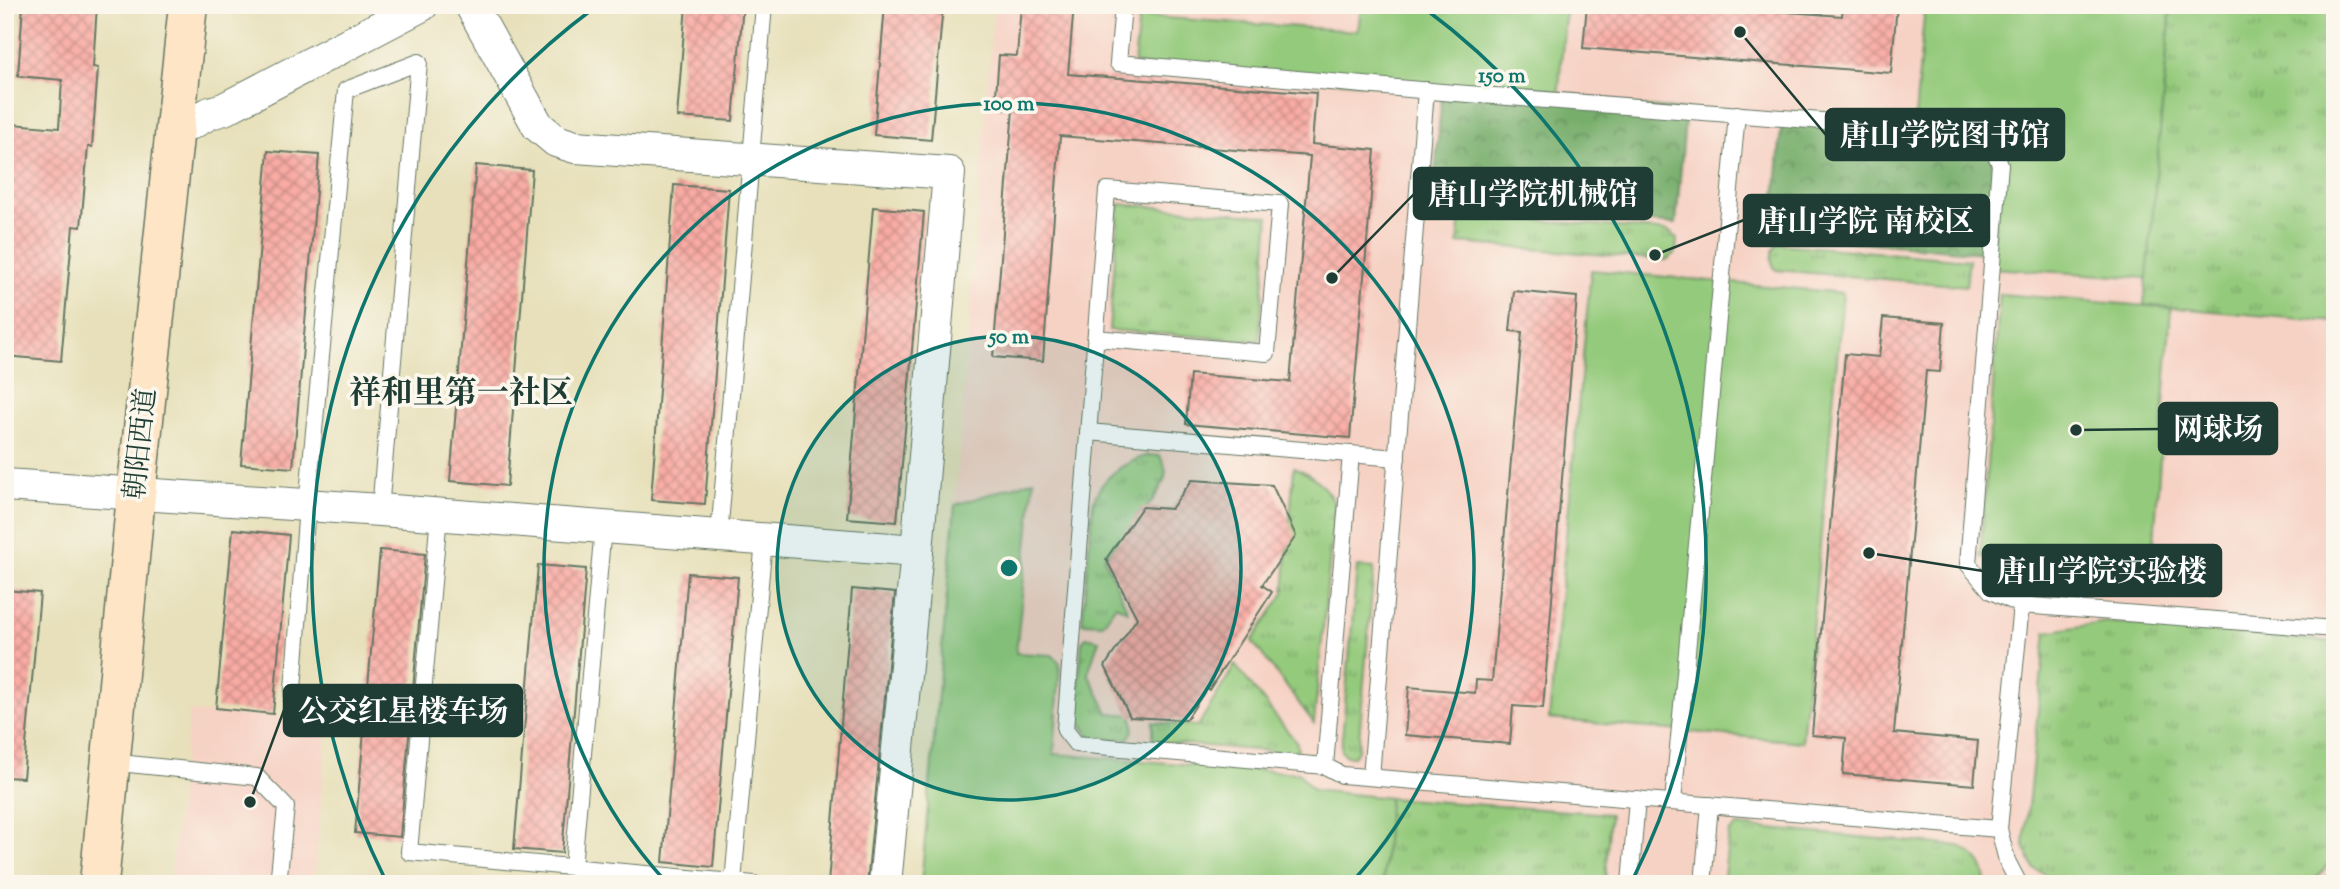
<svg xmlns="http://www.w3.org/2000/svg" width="2340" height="889" viewBox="0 0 2340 889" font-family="'Sorts Mill Goudy','Noto Serif SC',serif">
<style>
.built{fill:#f6d2c4}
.grass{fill:url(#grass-tufts);stroke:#5a8458;stroke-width:2}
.forest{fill:url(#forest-crowns);stroke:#4b7650;stroke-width:2}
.garden{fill:#94ca7c;stroke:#5a8458;stroke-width:2}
.building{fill:url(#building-cross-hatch)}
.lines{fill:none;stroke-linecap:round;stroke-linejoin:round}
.service-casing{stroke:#657663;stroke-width:18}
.minor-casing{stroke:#657663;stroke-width:34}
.secondary-casing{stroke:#657663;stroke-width:41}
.service{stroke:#fff;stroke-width:16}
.minor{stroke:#fff;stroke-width:32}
.secondary{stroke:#fde5c5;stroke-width:38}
.ring{fill:none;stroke:#0f766e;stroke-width:3.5}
.labels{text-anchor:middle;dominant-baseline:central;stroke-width:7;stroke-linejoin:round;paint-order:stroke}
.street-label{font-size:28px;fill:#1f3d34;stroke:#fbf7ec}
.quarter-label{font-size:32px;font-weight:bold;fill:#1f3d34;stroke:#fbf7ec}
.centre{fill:#0f766e;stroke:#fbf7ec;stroke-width:3.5}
.ring-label{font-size:21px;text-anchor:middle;font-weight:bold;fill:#0f766e;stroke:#fbf7ec;stroke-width:7;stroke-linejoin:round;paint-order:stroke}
.leader{fill:none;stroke:#1f3d34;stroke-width:2.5}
.callout-dot{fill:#1f3d34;stroke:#fbf7ec;stroke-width:2.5}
.callout{fill:#1f3d34;stroke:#1f3d34;stroke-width:2.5}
.callout-label{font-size:30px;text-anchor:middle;font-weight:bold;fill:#fff}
</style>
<defs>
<pattern id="grass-tufts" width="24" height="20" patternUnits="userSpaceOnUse" patternTransform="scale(1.75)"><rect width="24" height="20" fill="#94ca7c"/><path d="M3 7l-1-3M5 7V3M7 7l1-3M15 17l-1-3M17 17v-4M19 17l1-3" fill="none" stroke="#78a566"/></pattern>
<pattern id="forest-crowns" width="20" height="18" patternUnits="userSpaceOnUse" patternTransform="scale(1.75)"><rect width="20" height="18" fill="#77ae6c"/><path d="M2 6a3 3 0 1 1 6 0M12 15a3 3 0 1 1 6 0" fill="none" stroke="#618f5a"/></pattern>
<pattern id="building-cross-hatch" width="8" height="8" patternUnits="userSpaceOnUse" patternTransform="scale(1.75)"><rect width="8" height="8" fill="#f9aba4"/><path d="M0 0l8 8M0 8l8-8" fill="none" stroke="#c98c86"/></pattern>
</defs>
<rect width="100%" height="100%" fill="#fbf7ec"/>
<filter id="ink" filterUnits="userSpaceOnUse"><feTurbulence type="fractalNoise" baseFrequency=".0143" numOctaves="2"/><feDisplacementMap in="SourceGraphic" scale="14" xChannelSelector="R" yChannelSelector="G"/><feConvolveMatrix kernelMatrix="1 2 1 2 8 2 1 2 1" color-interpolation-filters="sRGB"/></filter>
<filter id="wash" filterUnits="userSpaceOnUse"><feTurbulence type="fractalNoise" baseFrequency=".00686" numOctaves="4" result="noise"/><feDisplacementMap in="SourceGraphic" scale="28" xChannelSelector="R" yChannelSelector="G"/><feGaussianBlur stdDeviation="1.57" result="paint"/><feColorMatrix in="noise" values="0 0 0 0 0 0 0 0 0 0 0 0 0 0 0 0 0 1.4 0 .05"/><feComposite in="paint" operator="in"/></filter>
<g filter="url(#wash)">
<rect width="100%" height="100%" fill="#e7e0ba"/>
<!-- built -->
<g class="built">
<path d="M994 5H2335V884H921L955 505Z"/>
<path d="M189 712 328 720 314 884H170Z"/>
</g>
<!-- grass -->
<g class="grass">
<path d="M2171 5H2335V322L2144 305Z"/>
<path d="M1119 204 1269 216 1259 341 1109 330Z"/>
<path d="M1461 214 1668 231 1677 238 1676 253 1666 260 1458 243Z"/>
<path d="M1778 244 1969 260 1966 286 1776 270C1769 261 1771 251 1778 244Z"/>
<path d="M1149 455 1160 456C1164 463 1167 469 1165 477 1160 498 1119 540 1104 558L1128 611 1116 605 1103 624 1082 623 1093 503C1100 478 1124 462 1149 455Z"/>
<path d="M1294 467C1315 476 1324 485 1335 504L1314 723 1252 641 1284 593Z"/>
<path d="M1357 567 1374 568 1358 750 1354 756H1346L1341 751Z"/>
<path d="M2105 622 2335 642V854L2321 874 2310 884H2131L2057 879 2034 869 2024 846 2046 632Z"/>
<path d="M1086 637 1099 640 1088 673 1108 713 1131 715C1135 724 1134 733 1127 739L1092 738 1076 719 1082 642Z"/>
<path d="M1235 665 1297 743 1298 749 1294 753 1156 742 1153 739V722L1198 726Z"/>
<path d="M1389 798 1610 814 1605 880 1601 884H1383Z"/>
<path d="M1737 826 1959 846C1976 856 1985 863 1986 884H1723L1729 832Z"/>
</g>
<!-- forest -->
<g class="forest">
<path d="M1442 92 1686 110 1676 224 1456 208 1433 197Z"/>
<path d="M1782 118 1979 133 1992 146 1993 254 1772 234Z"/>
</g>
<!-- garden -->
<g class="garden">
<path d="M1361 5H1566L1558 100 1134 64 1139 16 1358 31Z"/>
<path d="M1925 5H2171L2147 278 1992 268 2000 164 1978 133 1914 128Z"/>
<path d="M1591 270 1843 293 1802 742 1549 719Z"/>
<path d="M2000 294 2171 308 2152 569 1980 557Z"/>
<path d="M1034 480 1016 653 1052 655 1060 663 1054 754 1299 773 1313 790 1389 798 1383 884H921L955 505Z"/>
</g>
<g id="blocks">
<!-- building -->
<g class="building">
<path d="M23 5H97L93 67 98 68 92 147H88L81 227 73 226 61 361 5 356V220L13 124 59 128 62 80 18 76Z"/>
<path d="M686 5H743L733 121 677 117Z"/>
<path d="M885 5H943L931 140 874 135Z"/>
<path d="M1021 5H1074L1068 74 1316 93 1312 144 1375 150 1350 438 1186 424 1190 374 1290 382 1310 156 1060 136 1043 361 993 357 1013 109 995 108 999 55 1017 56Z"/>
<path d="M1587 5H1775L1774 11 1842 16 1843 5H1897L1891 73 1583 48Z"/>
<path d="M268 151 319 155 293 468 241 464Z"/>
<path d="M476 165 532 170 507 486 450 481Z"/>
<path d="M674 185 729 189 705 504 651 500Z"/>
<path d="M873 207 924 212 897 522 847 518Z"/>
<path d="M1514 291 1577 297 1543 708 1513 706 1510 744 1405 735 1409 687 1475 693 1476 680 1492 681 1522 332 1510 331Z"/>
<path d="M1883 318 1944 323 1940 372 1926 371 1894 733 1978 741 1974 785 1843 774 1846 738 1812 735 1845 354 1879 357Z"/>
<path d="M1192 480 1272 485 1296 536 1262 585 1272 592 1209 690 1207 688 1186 720 1130 717 1105 666 1137 618 1106 559 1142 507 1171 509Z"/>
<path d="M233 529 289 535 273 714 216 708Z"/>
<path d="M380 550 425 554 400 837 355 833Z"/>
<path d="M538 565 586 569 562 853 514 849Z"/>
<path d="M688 573 738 577 713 867 663 862Z"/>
<path d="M852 589 895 593 867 884H828Z"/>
<path d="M5 590 40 593 23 778 5 777Z"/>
</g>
</g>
</g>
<g filter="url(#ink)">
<use href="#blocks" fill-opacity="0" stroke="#657663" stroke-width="2"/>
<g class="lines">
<!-- service casing -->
<g class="service-casing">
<g id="service">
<path d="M1123 5 1118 63 1442 92 1979 133 1992 146 2000 164 1968 564 1991 591 2021 605 2335 629"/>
<path d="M1095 338 1267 353 1280 204 1107 190 1065 730 1076 744 1325 766 1342 775 1999 829 2007 861 2019 884"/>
<path d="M1088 432 1397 458"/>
<path d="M439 515 409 852 754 884"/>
<path d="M719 536 764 5"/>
<path d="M292 703 307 506 346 90 419 62 380 510"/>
<path d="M129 764 257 777 286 807 278 884"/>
<path d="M1325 766 1351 454"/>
<path d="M1371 777 1426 90"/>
<path d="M1673 802 1737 114"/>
<path d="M1999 829 2021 605"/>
<path d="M573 867 603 527"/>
<path d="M733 882 764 540"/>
<path d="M1630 884 1637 799"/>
<path d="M1703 884 1710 805"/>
<path d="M2331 884 2335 879"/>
</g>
</g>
<!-- minor casing -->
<g class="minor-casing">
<g id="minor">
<path d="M471 5 538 126 556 141 575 147 949 173 917 551 885 884"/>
<path d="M192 123 210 113 224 109 422 5"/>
<path d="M5 485 380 510 917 551"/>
</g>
</g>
<!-- secondary casing -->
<g class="secondary-casing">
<path id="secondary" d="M99 884 136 495 188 5"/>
</g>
<!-- service -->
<use href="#service" class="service"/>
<!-- minor -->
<use href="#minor" class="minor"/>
<!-- secondary -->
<use href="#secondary" class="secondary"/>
</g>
</g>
<!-- distance rings -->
<circle cx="1009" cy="568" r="232" fill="#0f766e" fill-opacity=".12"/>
<g class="ring">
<circle cx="1009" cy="568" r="232"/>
<path d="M666 882A465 465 0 1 1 1352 882"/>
<path d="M385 879A697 697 0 0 1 594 8M1424 8A697 697 0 0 1 1633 879"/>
</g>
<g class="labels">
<!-- street labels -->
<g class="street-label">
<text transform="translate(142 444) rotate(-84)">朝阳西道</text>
</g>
<!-- quarter labels -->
<g class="quarter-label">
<text x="461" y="395">祥和里第一社区</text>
</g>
</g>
<circle cx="1009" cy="568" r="10" class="centre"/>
<g class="ring-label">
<text x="1502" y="82">150 m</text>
<text x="1009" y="110">100 m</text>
<text x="1009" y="343">50 m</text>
</g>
<!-- callouts -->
<path class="leader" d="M1740 32L1826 135M1332 278L1414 194M1655 255L1744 220M2076 430L2159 429M1869 553L1983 571M250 802L284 710"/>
<g class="callout-dot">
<circle cx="1740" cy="32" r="7"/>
<circle cx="1332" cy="278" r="7"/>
<circle cx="1655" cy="255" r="7"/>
<circle cx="2076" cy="430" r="7"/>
<circle cx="1869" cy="553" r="7"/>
<circle cx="250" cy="802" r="7"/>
</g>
<g class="callout">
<rect x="1826" y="109" width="238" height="51" rx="7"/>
<rect x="1414" y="168" width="238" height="51" rx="7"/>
<rect x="1744" y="195" width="245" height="51" rx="7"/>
<rect x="2159" y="403" width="118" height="51" rx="7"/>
<rect x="1983" y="545" width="238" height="51" rx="7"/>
<rect x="284" y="685" width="238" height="51" rx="7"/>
</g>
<g class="callout-label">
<text x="1945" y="145">唐山学院图书馆</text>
<text x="1533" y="204">唐山学院机械馆</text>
<text x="1866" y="231">唐山学院 南校区</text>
<text x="2218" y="439">网球场</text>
<text x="2102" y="581">唐山学院实验楼</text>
<text x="403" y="721">公交红星楼车场</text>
</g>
<!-- margin -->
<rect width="2340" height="889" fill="none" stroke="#fbf7ec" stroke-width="28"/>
</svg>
